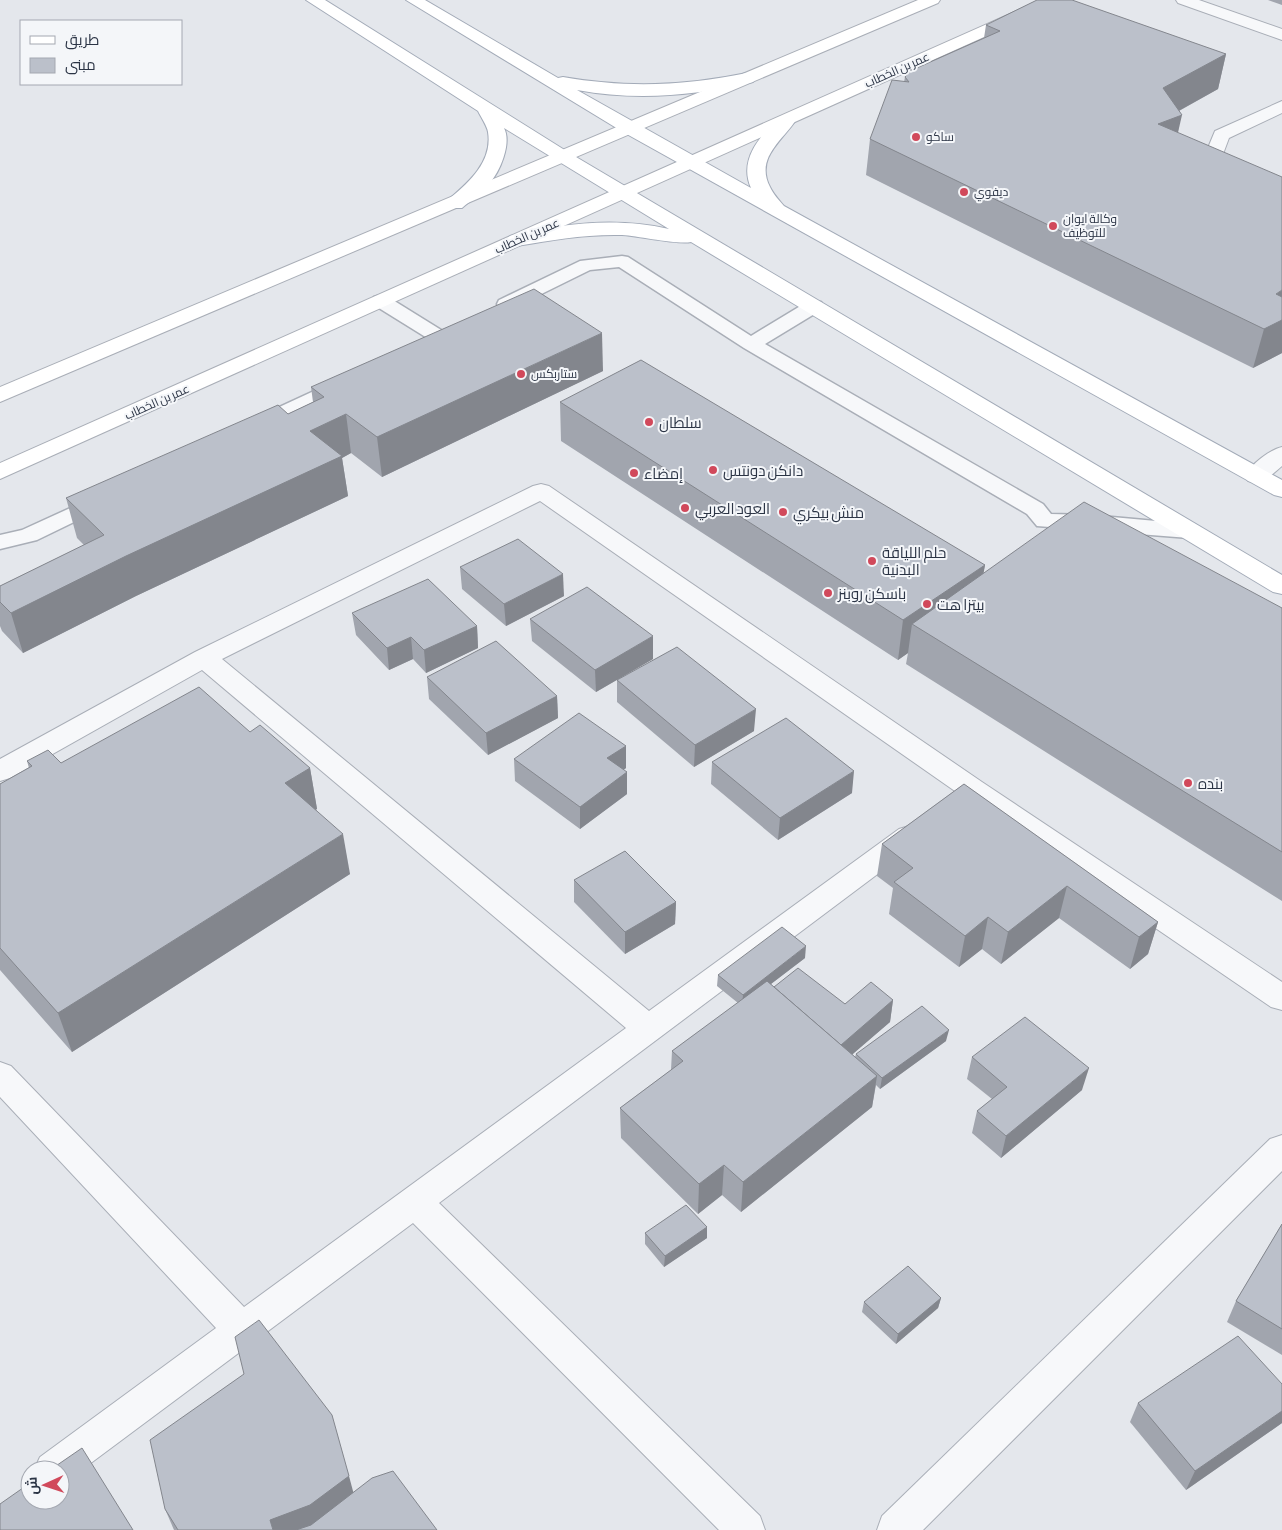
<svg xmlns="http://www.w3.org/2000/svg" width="1282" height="1530" viewBox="0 0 1282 1530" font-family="'Asap Condensed',Cairo,sans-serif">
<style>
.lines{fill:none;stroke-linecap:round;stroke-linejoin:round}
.lane-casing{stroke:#a9aeb7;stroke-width:3}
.street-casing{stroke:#a9aeb7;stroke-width:2}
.secondary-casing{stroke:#a9aeb7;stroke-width:2}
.primary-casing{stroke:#a3abb8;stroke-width:2}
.lane{fill:#f7f8fa;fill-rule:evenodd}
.street{fill:#f7f8fa;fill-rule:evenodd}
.secondary{fill:#fff;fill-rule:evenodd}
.primary{fill:#fff;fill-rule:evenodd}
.wall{fill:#a1a5ae}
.shaded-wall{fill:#83868d}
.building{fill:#bbc0ca;stroke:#83868d}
.poi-dot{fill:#d1495b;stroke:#f4f6f9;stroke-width:2}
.labels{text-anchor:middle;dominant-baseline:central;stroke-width:4;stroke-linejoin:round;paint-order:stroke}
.far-street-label{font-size:12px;fill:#2b3445;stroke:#f4f6f9}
.far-poi-label{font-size:12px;fill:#2b3445;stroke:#f4f6f9;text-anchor:start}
.poi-label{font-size:15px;fill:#2b3445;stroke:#f4f6f9;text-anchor:start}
</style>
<rect width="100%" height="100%" fill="#e4e7ec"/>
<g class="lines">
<!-- lane casing -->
<g class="lane-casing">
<g id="lane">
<path d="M622 256 628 257 751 336 807 302H821L823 306 821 310 765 344 1043 504 1051 514 1090 515 1189 524 1197 526 1200 531 1197 536 1189 538 1037 526 1027 514 744 348 619 267 590 270 513 308H499L497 304 499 300 580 261Z"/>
<path d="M381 295 388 297 446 333 449 337 446 341H432L374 305 372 301 374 297Z"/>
<path d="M342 378 349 380 352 384 349 388 261 430 254 432 247 430 244 426 247 422Z"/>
<path d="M101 494 109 495 112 500 109 505 37 540 0 549V535L22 530Z"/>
</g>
</g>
<!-- street casing -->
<g class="street-casing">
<g id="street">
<path d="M1176 0H1199L1282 29V40L1178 3Z"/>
<path d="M1282 101V113L1229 138 1223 154 1240 171 1282 189V202L1226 179 1205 155 1215 131Z"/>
<path d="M1282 447V466C1271 475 1263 485 1248 481L1244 476C1252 464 1269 450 1282 447Z"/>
<path d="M541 484 549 486 982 782 1282 982V1010L1271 1007 962 796 540 501 222 659 649 1011 899 829 909 826 919 829 923 836 919 843 439 1203 760 1516 765 1530H719L413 1223 60 1486V1470H34L40 1457 216 1328 0 1097V1062L11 1066 244 1307 626 1028 202 670 10 778 0 781V759L195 652 533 486Z"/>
<path d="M1282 1135V1171L923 1530H877L882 1516 1270 1139Z"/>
</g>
</g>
<!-- secondary casing -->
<g class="secondary-casing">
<g id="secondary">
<path d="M918 0H940L938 3 0 402V387Z"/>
<path d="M1041 0H1062L1060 3 0 479V463Z"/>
</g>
</g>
<!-- primary casing -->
<g class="primary-casing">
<g id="primary">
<path d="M306 0H325L571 154 1282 575V594L1273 592 691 242C678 245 639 236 622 235 586 234 552 240 517 246L510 244 507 240 510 236C560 223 618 217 669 229L504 128C512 143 500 172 489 184 482 193 471 200 462 208H448L445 204 448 200C468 183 493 162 488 132 487 126 481 117 478 111Z"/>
<path d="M406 0H425L558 78 563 77C626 88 684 86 747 73L753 74 756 78 753 82C695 96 636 101 577 90L751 188C738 159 761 135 781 116H793L796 120C782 141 755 158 770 187 773 194 779 200 784 206L1282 480V497L1274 495 623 132Z"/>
</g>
</g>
<!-- lane -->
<use href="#lane" class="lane"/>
<!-- street -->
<use href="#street" class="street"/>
<!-- secondary -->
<use href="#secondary" class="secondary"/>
<!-- primary -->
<use href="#primary" class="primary"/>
</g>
<!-- wall -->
<g class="wall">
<path d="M1268 0H1282V5Z"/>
<path d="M986 25 1226 54 1218 89 1179 111 1178 133 1282 353 1253 368 866 175 870 139 904 82 905 77 984 38Z"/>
<path d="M603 371 382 477 351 453 342 458 348 496 136 596 23 653 2 631 0 626V586L84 545 77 538 66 498 288 414 313 402 311 387Z"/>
<path d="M560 402 985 565 983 574 1282 608V901L906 664 908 653 898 660 561 441Z"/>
<path d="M460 567 564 596 506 626 462 589Z"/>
<path d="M352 613 477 626 478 648 426 673 413 659 389 670 356 635Z"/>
<path d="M530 619 653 659 596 692 532 641Z"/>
<path d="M427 677 557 696 558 718 488 755 429 699Z"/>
<path d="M617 680 754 731 694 767 617 702Z"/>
<path d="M250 732 310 768 317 809H316L350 874 72 1052 0 970V784L29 768 27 761 61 763Z"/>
<path d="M626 746V768L623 770 627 772V794L580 829 515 781 514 759Z"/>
<path d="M712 762 852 793 778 840 711 784Z"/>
<path d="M964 784 1158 922 1148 954 1130 969 1059 918 1001 964 982 949 959 967 889 914 893 888 877 876 882 844Z"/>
<path d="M574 880 676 902 675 924 625 954 574 902Z"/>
<path d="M805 958 771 984 774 987 845 1004 893 1000 890 1022 852 1054 855 1057 856 1054 946 1041 880 1089 876 1085 872 1107 741 1212 722 1195 698 1214 621 1138 620 1108 671 1070 672 1051 738 1003 717 986 718 975Z"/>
<path d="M972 1057 1082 1090 1001 1158 972 1133 977 1111 992 1099 967 1079Z"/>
<path d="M1282 1224V1355L1227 1322 1236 1301Z"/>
<path d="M707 1227V1238L664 1267 645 1244V1233Z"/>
<path d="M941 1298 938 1308 896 1344 862 1312 864 1302Z"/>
<path d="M1282 1384V1423L1186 1490 1130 1422 1138 1403Z"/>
<path d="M353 1492 437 1530H174L165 1509Z"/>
</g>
<!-- shaded-wall -->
<g class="shaded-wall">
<path d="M1226 54 1218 89 1155 124 1163 88Z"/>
<path d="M1182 115 1174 150 1158 124Z"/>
<path d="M1282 290V353L1253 368 1264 329 1276 294Z"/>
<path d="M602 333 603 371 382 477 377 437Z"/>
<path d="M346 414 351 453 342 458 348 496 136 596 23 653 11 613 310 431Z"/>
<path d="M985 565 978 605 912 624 908 653 898 660 903 620Z"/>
<path d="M563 574 564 596 506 626 504 604Z"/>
<path d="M477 626 478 648 426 673 424 650Z"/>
<path d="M653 636V659L596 692 595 670Z"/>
<path d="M411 637 413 659 389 670 387 648Z"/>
<path d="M557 696 558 718 488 755 486 733Z"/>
<path d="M756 709 754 731 694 767 695 745Z"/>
<path d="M626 746V768L608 781 607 758Z"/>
<path d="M310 768 317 809 293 823 285 783Z"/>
<path d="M854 771 852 793 778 840 780 818Z"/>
<path d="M627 772V794L580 829V807Z"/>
<path d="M343 834 350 874 72 1052 58 1013Z"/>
<path d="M1067 886 1059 918 1001 964 1008 932Z"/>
<path d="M676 902 675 924 625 954V932Z"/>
<path d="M988 917 982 949 959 967 965 936Z"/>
<path d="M1158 922 1148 954 1130 969 1139 937Z"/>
<path d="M806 946 805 958 742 1006 743 995Z"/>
<path d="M893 1000 890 1022 839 1066 841 1045Z"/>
<path d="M949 1030 946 1041 880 1089 882 1078Z"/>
<path d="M1089 1068 1082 1090 1001 1158 1006 1136Z"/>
<path d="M877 1076 872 1107 741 1212 743 1182Z"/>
<path d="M724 1165 722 1195 698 1214 699 1184Z"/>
<path d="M707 1227V1238L664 1267 665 1256Z"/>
<path d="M941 1298 938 1308 896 1344 898 1334Z"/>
<path d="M1282 1411V1423L1186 1490 1195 1471Z"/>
<path d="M349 1476 358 1510 332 1530H273L270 1520Z"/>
</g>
<!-- building -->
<g class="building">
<path d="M1037 0H1072L1226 54 1163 88 1182 115 1158 124 1282 177V290L1276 294 1282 297V320L1264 329 870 139 892 80 909 82 905 77 910 71 1000 31 986 25Z"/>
<path d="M534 289 602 333 377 437 346 414 310 431 342 456 126 556 11 613 0 602V586L104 535 66 498 278 405 288 414 324 397 311 387Z"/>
<path d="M641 360 985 565 903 620 560 402Z"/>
<path d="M1084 502 1282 608V852L912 624Z"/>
<path d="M518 539 563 574 504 604 460 567Z"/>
<path d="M428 579 477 626 424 650 411 637 387 648 352 613Z"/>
<path d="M587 587 653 636 595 670 530 619Z"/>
<path d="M496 641 557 696 486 733 427 677Z"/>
<path d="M677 647 756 709 695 745 617 680Z"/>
<path d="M199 687 250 732 260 725 310 768 285 783 343 834 58 1013 0 948V784L32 766 27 761 48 750 61 763Z"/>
<path d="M579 713 626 746 607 758 627 772 580 807 514 759Z"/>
<path d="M786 718 854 771 780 818 712 762Z"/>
<path d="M964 784 1158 922 1139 937 1067 886 1008 932 988 917 965 936 894 882 913 868 882 844Z"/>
<path d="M625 851 676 902 625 932 574 880Z"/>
<path d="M782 927 806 946 743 995 718 975Z"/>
<path d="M798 968 845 1004 871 982 893 1000 841 1045 774 987Z"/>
<path d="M767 981 877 1076 743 1182 724 1165 699 1184 620 1108 683 1061 672 1051Z"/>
<path d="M922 1006 949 1030 882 1078 856 1054Z"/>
<path d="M1025 1017 1089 1068 1006 1136 977 1111 1007 1087 972 1057Z"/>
<path d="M686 1205 707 1227 665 1256 645 1233Z"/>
<path d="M1282 1224V1329L1236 1301Z"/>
<path d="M908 1266 941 1298 898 1334 864 1302Z"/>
<path d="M259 1320 332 1415 349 1476 310 1505 270 1520 273 1530H178L165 1509 150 1440 244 1374 235 1337Z"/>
<path d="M1238 1336 1282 1384V1411L1195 1471 1138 1403Z"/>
<path d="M82 1448 133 1530H0V1504L30 1483V1500H60V1470H50Z"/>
<path d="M393 1471 437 1530H296L311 1525 372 1478Z"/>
</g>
<!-- markers -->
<g class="poi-dot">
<circle cx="916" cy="137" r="5"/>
<circle cx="964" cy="192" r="5"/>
<circle cx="1053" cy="226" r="5"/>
<circle cx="521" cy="374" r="5"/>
<circle cx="649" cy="422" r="5"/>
<circle cx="713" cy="470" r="5"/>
<circle cx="634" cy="473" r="5"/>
<circle cx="685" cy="508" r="5"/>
<circle cx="783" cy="512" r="5"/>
<circle cx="872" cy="561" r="5"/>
<circle cx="828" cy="593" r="5"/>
<circle cx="927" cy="604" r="5"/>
<circle cx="1188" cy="783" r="5"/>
</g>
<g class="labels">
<!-- far-street labels -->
<g class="far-street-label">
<text transform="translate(897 70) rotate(-24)">عمر بن الخطاب</text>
<text transform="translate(527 236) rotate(-24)">عمر بن الخطاب</text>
<text transform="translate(157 402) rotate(-24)">عمر بن الخطاب</text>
</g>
<!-- far-poi labels -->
<g class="far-poi-label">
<text x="926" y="137">ساكو</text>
<text x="974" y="192">ديفوي</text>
<text x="1063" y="219">وكالة ايوان<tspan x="1063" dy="14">للتوظيف</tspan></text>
<text x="531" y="374">ستاربكس</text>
</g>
<!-- poi labels -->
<g class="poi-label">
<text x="659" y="422">سلطان</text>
<text x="723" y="470">دانكن دونتس</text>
<text x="644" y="473">إمضاء</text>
<text x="695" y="508">العود العربي</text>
<text x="793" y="512">منش بيكري</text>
<text x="882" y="552">حلم اللياقة<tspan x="882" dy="17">البدنية</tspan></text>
<text x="838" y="593">باسكن روبنز</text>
<text x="937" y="604">بيتزا هت</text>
<text x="1198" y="783">بنده</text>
</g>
</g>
<!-- legend -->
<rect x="20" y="20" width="162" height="65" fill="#f4f6f9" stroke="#a4a8b1"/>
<rect x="30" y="36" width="25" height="8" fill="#ffffff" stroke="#a4a8b1"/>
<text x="65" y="45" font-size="15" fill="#2b3445">طريق</text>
<rect x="30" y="58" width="25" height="15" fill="#bbc0ca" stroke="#a4a8b1"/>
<text x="65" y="70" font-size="15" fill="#2b3445">مبنى</text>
<!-- north arrow -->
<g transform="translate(45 1485) rotate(267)"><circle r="24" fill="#f4f6f9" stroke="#a4a8b1"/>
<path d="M0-4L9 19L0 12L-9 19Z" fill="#d1495b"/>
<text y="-8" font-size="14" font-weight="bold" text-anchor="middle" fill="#2b3445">ش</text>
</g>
</svg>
